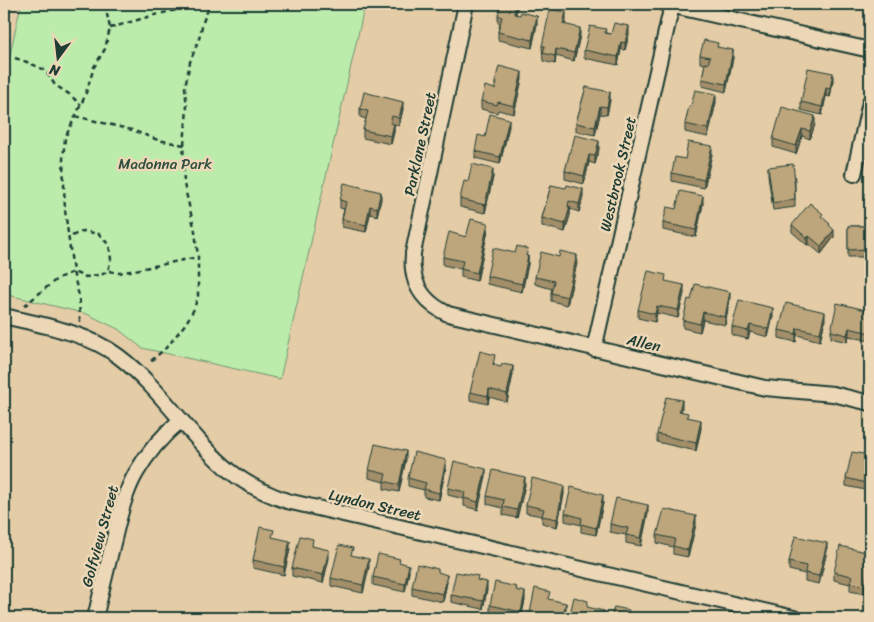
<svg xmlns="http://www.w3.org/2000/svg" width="874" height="622" viewBox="0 0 874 622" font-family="Sriracha,sans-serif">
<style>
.green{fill:#bcecac;stroke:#6e9470}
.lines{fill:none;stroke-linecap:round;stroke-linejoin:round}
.street-casing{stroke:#1f3d34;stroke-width:18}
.path{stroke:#1f3d34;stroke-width:2.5;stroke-dasharray:5 4;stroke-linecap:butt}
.street{stroke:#ecd7b6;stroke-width:14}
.wall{fill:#a38e6a;stroke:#1f3d34}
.shaded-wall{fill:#847456;stroke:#1f3d34}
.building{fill:#bda57b;stroke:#1f3d34}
.labels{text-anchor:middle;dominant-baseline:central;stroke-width:5;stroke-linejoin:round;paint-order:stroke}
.street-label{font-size:15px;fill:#1f3d34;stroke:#ecd7b6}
.park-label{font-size:15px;fill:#2f4e40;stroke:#ecd7b6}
</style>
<rect width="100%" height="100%" fill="#e4cca7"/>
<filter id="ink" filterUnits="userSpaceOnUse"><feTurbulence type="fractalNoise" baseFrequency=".02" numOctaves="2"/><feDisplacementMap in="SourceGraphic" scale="10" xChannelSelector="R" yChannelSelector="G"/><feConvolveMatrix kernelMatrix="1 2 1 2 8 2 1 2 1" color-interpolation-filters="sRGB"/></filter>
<g filter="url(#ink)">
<!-- green -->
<path class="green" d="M21 4H365L280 379 142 348 118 329 87 314 4 294V82Z"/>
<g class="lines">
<!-- street casing -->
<g class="street-casing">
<g id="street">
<path d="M466 4 413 253C413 258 412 264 413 269 415 291 429 305 448 314L765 388 833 394 870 403"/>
<path d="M665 4 870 50"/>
<path d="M854 174 870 102"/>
<path d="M4 316C42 325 86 332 118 356 161 388 189 437 230 471 247 485 267 494 287 501L794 618"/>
<path d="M594 349 672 5"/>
<path d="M95 618C101 593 107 568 113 543 119 519 124 494 136 473 148 452 163 435 181 420"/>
</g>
</g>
<!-- path -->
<g class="path">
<path d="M110 28 158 14 205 4"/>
<path d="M15 58 27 62 45 70 55 85 69 94 81 105"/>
<path d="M75 116 132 130 158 140 184 145"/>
<path d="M109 271 119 273 130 271 198 257"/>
<path d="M24 306 58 278 73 272 86 277 103 274 108 271 111 259 109 245 99 234 83 231 69 237"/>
<path d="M80 322 79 296 73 272 65 210 63 159 65 138 85 96 94 67 105 49 110 28 106 10 102 4"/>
<path d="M151 361 168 346 186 323 194 309 198 296V257L195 231 184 184 183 157 187 109 185 87 190 62 199 39 203 22 210 4"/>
</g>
<!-- street -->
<use href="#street" class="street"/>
</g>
<!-- wall -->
<g class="wall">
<path d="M517 4 516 14 537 24 532 48 498 40V32L500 24 498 23V15Z"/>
<path d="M566 20 565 24 580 35 574 61 556 56 555 64 543 61 542 46Z"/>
<path d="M606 33 611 34H629L625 50 621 49 618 65 584 58V50Z"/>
<path d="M718 47 733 58 726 92 702 86V79L705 64 700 63V55Z"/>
<path d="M522 79 514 114 498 110 497 113 481 109V101L495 89V82Z"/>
<path d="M833 81 830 97 826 96 822 115 801 110V102Z"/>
<path d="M586 87 610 100 607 115 600 114 595 135 576 131V123Z"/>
<path d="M716 102 708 137 685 132V124L691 106Z"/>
<path d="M360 109H403L399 126 394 124V132L391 144 363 138V130L366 119 360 117Z"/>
<path d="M815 124 810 139 802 136 796 154 773 147V139Z"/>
<path d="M509 126 500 164 475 158V151L485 137Z"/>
<path d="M572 147 599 149 595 164 589 162 584 184 565 179V171Z"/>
<path d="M712 154 704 188 672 181V173L685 159Z"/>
<path d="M768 167 795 180V207L773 210 768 175Z"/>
<path d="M493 177 485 213 460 207V199L468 182Z"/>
<path d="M551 185 583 197 579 212 570 209V215L565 232 542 226V218Z"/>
<path d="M381 199 377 216 370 214 366 232 342 227V219L344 209 340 208V200Z"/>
<path d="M703 204 696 237 663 230V223L676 209Z"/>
<path d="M823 218 830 226 834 237 821 254 809 244 807 245 792 232V225Z"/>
<path d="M870 224V262H867V257H848V226H867Z"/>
<path d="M488 230 477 281 461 277V269L443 265V257L466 237Z"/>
<path d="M528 256V264L522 292 487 284V276Z"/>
<path d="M577 263 567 305 551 301V293L552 289 535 284V277Z"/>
<path d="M666 282 684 293 678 318 657 313 655 322 638 318V310Z"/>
<path d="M730 299 725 325 703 320 700 332 683 328V320L691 300Z"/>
<path d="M870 311V341L849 336 847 342 831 338V331Z"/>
<path d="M773 316 768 337 750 332 748 339 732 335V327Z"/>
<path d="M825 320 820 341 797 335 796 342 779 338V330Z"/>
<path d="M495 363 494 365 513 374 507 402 489 397 488 404 470 400V392Z"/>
<path d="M682 408 681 411 701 428 696 451 657 442V434Z"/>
<path d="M406 459 399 492 384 489V482L369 478V470Z"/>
<path d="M869 463H870V491L846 486V478Z"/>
<path d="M446 468 439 500 424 497V490L408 486V478Z"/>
<path d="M486 476 478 510 464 506V499L448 495V488Z"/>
<path d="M525 485 517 518 503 515V508L487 504V496Z"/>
<path d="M564 494 557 527 542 523V516L526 513V505Z"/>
<path d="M603 503 596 535 581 532V525L565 521V513Z"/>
<path d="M648 513 641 546 626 543V535L610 532V524Z"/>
<path d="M696 524 688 557 673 554V547L657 543V535Z"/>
<path d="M313 546 329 558 323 583 292 576V568Z"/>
<path d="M290 549 284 575 253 568V560Z"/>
<path d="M827 551 819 584 805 581V574L789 570V562Z"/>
<path d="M870 553 865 594 850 591V584L834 580V572Z"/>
<path d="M353 556 369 567 363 593 331 586V578Z"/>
<path d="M400 563 409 572 405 592 373 585V577Z"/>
<path d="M438 573 447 582 443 602 412 595V587Z"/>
<path d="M478 580 487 590 483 609 451 602V595Z"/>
<path d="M517 590 525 600 521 618H514L490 613V605Z"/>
</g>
<!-- shaded-wall -->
<g class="shaded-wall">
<path d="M516 4 517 9 514 22V14Z"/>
<path d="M566 12V20L563 31V24Z"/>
<path d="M537 16V24L532 48V40Z"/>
<path d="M629 26V34L625 50V43Z"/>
<path d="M580 28V35L574 61V53Z"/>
<path d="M621 42V49L618 65V57Z"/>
<path d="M556 49V56L555 64V56Z"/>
<path d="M733 50V58L726 92V84Z"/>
<path d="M522 72V79L514 114V106Z"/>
<path d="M833 73V81L830 97V89Z"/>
<path d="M826 88V96L822 115V107Z"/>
<path d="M610 92V100L607 115V107Z"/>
<path d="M716 94V102L708 137V129Z"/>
<path d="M403 102V109L399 126V118Z"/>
<path d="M600 106V114L595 135V127Z"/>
<path d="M815 116V124L810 139V131Z"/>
<path d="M509 119V126L500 164V157Z"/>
<path d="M394 124V132L391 144V136Z"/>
<path d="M802 129V136L796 154V146Z"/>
<path d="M599 141V149L595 164V156Z"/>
<path d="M712 146V154L704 188V180Z"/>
<path d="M589 155V162L584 184V176Z"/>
<path d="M493 169V177L485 213V205Z"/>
<path d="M583 189V197L579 212V204Z"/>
<path d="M381 192V199L377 216V208Z"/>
<path d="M703 196V204L696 237V230Z"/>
<path d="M370 206V214L366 232V225Z"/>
<path d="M570 207V215L565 232V224Z"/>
<path d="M488 223V230L477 281V273Z"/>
<path d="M834 230V237L821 254V246Z"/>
<path d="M809 236V244L807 245V238Z"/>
<path d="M577 255V263L567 305V297Z"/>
<path d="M528 256V264L522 292V284Z"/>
<path d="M684 285V293L678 318V310Z"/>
<path d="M730 292V299L725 325V317Z"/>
<path d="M657 306V313L655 322V314Z"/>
<path d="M773 308V316L768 337V329Z"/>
<path d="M703 312V320L700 332V324Z"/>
<path d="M825 312V320L820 341V333Z"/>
<path d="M750 325V332L748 339V331Z"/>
<path d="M797 328V335L796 342V334Z"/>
<path d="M849 328V336L847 342V335Z"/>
<path d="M513 366V374L507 402V394Z"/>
<path d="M489 389V397L488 404V396Z"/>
<path d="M682 400V408L679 419V411Z"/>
<path d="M701 420V428L696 451V443Z"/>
<path d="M406 451V459L399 492V485Z"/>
<path d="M446 460V468L439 500V493Z"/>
<path d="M486 469V476L478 510V502Z"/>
<path d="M525 477V485L517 518V510Z"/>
<path d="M564 486V494L557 527V519Z"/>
<path d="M603 495V503L596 535V528Z"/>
<path d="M648 505V513L641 546V538Z"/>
<path d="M696 516V524L688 557V550Z"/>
<path d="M290 541V549L284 575V567Z"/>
<path d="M827 543V551L819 584V576Z"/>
<path d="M329 550V558L323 583V575Z"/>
<path d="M369 559V567L363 593V585Z"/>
<path d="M870 562V570L865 594V586Z"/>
<path d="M409 565V572L405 592V584Z"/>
<path d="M447 575V582L443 602V594Z"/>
<path d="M487 582V590L483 609V601Z"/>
<path d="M525 592V600L521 618V612Z"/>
<path d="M566 603V610L564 618H562Z"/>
</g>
<!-- building -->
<g class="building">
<path d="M501 4H516L514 14 520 15 521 12 537 16 532 40 498 32 502 17 498 15Z"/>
<path d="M550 9 566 12 563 24 580 28 574 53 556 49 555 56 543 53 545 46H542Z"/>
<path d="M614 23 629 26 625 43 621 42 618 57 584 50 590 26 606 29 605 33 611 34Z"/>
<path d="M704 40 718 43 717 47 733 50 726 84 702 79 705 63 708 64 710 57 700 55Z"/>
<path d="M499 66 522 72 514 106 498 102 497 105 481 101 485 86 495 89 497 83 495 82Z"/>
<path d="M808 68 833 73 830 89 826 88 822 107 801 102Z"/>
<path d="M586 87 610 92 607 107 600 106 595 127 576 123Z"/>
<path d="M695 90 716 94 708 129 685 124 689 106H691Z"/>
<path d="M364 92 403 102 399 118 392 116 390 123 394 124 391 136 363 130 368 111 360 109Z"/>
<path d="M782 107 815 116 810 131 802 129 796 146 773 139Z"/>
<path d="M490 114 509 119 500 157 475 151 478 135 485 137Z"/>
<path d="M575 135 599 141 595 156 589 155 584 176 565 171 571 147H572Z"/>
<path d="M688 142 712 146 704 180 672 173 675 157 685 159Z"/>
<path d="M472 164 493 169 485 205 460 199 464 181 468 182Z"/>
<path d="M793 164 795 180H794L795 190H794L795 199 773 203 768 167Z"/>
<path d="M344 183 381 192 377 208 370 206 366 225 342 219 346 202 340 200Z"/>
<path d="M551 185 566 188 567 185 583 189 579 204 569 201 568 207H570L565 224 542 218Z"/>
<path d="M680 191 703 196 696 230 663 223 667 207 676 209Z"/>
<path d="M810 203 823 214 821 216 830 224 829 225 834 230 821 246 809 236 807 238 792 225Z"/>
<path d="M471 219 488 223 477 273 461 269 463 261 443 257 449 232 466 237Z"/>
<path d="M867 224H870V254H867V249L848 250V226H867Z"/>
<path d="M517 246 528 249 526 256H528L522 284 487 276 493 248 515 253Z"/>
<path d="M560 251 577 255 567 297 551 293 554 281 535 277 541 252 559 257Z"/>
<path d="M648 271 666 275 665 281 684 285 678 310 657 306 655 314 638 310Z"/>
<path d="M695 284 730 292 725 317 703 312 700 324 683 320 688 299 691 300Z"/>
<path d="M739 300 773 308 768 329 750 325 748 331 732 327Z"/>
<path d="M786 303 825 312 820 333 797 328 796 334 779 330Z"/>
<path d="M837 303 870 311V333L849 328 847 335 831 331Z"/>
<path d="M480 351 495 355 493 365 501 367 502 364 513 366 507 394 489 389 488 396 470 392Z"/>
<path d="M666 397 682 400 679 411 688 413 687 417 701 420 696 443 657 434Z"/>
<path d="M375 444 406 451 399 485 384 481 386 474 369 470Z"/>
<path d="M414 452 446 460 439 493 424 489 426 483 408 478Z"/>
<path d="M852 452 869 455 868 463H870V484L846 478Z"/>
<path d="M454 461 486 469 478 502 464 498 465 492 448 488Z"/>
<path d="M493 470 525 477 517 510 503 507 504 500 487 496Z"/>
<path d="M532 478 564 486 557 519 542 516 544 509 526 505Z"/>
<path d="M571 487 603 495 596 528 581 524 582 518 565 513Z"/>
<path d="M616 498 648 505 641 538 626 535 628 528 610 524Z"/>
<path d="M664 509 696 516 688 550 673 546 675 539 657 535Z"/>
<path d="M260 527 274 530 272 537 290 541 284 567 253 560Z"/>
<path d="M300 536 313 539 312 546 329 550 323 575 292 568Z"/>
<path d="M795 536 827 543 819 576 805 573 806 566 789 562Z"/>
<path d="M339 545 353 548 351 555 369 559 363 585 331 578Z"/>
<path d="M840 546 870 553V562L865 586 850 583 852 576 834 572Z"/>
<path d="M378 554 400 559 399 562 409 565 405 584 373 577Z"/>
<path d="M417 564 438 569V572L447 575 443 594 412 587Z"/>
<path d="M456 572 478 576 477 580 487 582 483 601 451 595Z"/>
<path d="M495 582 517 587 516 590 525 592 521 612 490 605Z"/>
<path d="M535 588 550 592 548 599 566 603 562 618H529Z"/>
<path d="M574 597 588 601 587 607 604 611 603 618H569Z"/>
<path d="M614 607 629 610 627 617 632 618H611Z"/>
<path d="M652 616 663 618H652Z"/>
</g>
</g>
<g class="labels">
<!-- street labels -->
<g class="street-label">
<text transform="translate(420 144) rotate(-78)">Parklane Street</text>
<text transform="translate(618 174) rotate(-77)">Westbrook Street</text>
<text transform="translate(644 343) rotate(13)">Allen</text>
<text transform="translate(375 505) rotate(13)">Lyndon Street</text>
<text transform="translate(100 536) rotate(-75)">Golfview Street</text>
</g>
<!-- park labels -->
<g class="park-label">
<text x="165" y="164">Madonna Park</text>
</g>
</g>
<!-- margin -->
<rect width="874" height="622" fill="none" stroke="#ecd7b6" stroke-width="20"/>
<rect x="10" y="10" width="854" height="602" fill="none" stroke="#1f3d34" stroke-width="2" filter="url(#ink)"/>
<!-- north arrow -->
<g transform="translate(58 58) rotate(195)" stroke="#ecd7b6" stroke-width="4" paint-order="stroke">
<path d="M0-4L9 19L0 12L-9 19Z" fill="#1f3d34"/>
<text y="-8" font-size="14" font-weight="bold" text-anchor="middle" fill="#1f3d34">N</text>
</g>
</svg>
